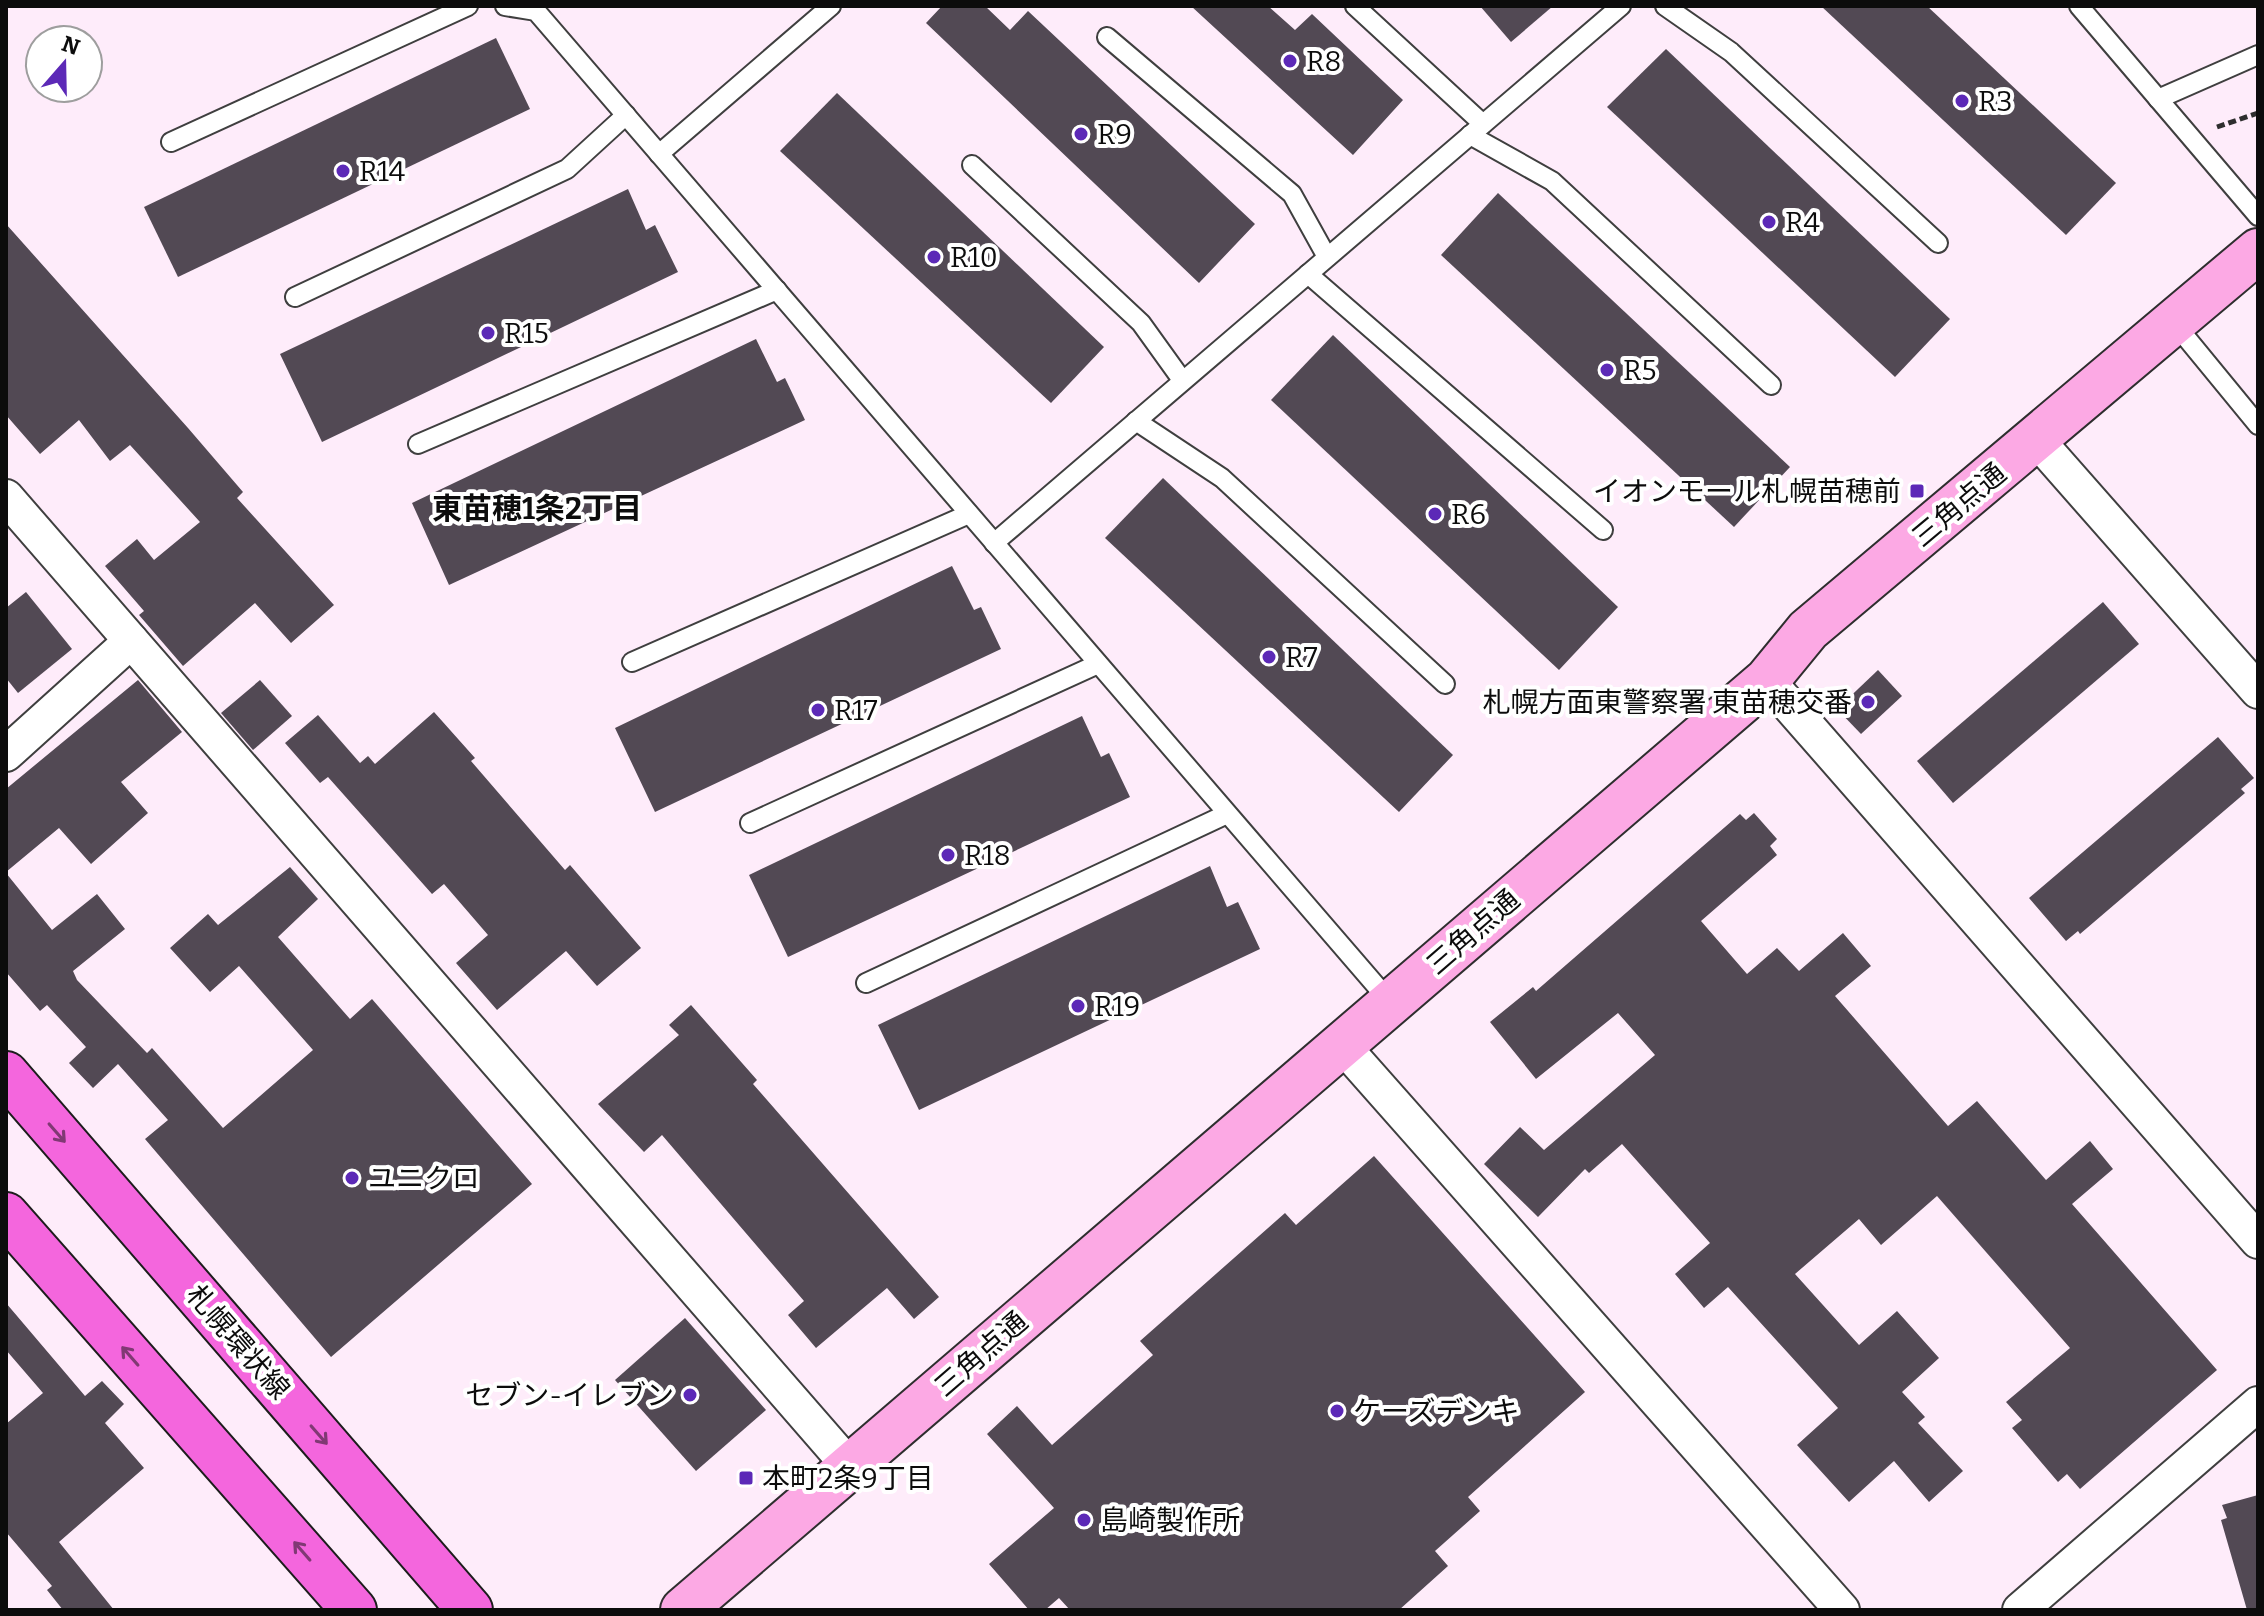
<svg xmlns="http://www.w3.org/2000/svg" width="2264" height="1616" viewBox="0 0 2264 1616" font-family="Bitter,'Noto Sans JP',serif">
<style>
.building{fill:#524954}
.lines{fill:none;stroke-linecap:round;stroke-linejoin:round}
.lane-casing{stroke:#3f3f3f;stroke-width:22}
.street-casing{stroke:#3f3f3f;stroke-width:38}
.secondary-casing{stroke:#2e2e2e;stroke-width:48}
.primary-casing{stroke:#1d1d1d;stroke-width:48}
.path{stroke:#2e2e2e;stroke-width:5;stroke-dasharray:8 4;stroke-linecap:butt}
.lane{stroke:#fff;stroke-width:18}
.street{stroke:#fff;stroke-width:34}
.secondary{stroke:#fca9e4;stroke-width:44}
.primary{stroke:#f466dd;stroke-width:44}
.oneway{stroke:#803974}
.poi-dot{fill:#5c29b7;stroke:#fff;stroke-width:3}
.labels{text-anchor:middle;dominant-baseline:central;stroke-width:8;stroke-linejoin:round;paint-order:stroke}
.poi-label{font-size:28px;fill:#0c0c0c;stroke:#fff;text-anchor:start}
.street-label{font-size:28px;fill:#0c0c0c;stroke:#fff}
.neighbourhood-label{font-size:30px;font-weight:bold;fill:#0c0c0c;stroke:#fff}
</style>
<rect width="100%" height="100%" fill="#feecfa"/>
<!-- building -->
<g class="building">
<path d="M942 6H985L1010 30 1028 11 1255 224 1199 283 926 23Z"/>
<path d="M1191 6H1268L1295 30 1312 14 1403 100 1353 155Z"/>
<path d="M1480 6H1553L1511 42Z"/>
<path d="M1821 6H1927L2116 183 2066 235Z"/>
<path d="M496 38 530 109 178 277 144 207Z"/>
<path d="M1666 49 1950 319 1895 377 1607 107Z"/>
<path d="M837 93 1104 347 1051 403 780 151Z"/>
<path d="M628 189 646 230 655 225 678 272 322 442 280 354Z"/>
<path d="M1498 193 1790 467 1734 527 1441 255Z"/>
<path d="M6 224 188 428 243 492 237 498 334 605 291 643 255 603 183 666 139 615 144 611 105 566 137 539 154 560 200 522 130 445 110 461 79 420 40 454 6 415Z"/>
<path d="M1333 335 1618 607 1559 670 1271 400Z"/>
<path d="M756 339 777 382 785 378 805 420 449 585 412 503Z"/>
<path d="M1163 478 1453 755 1399 812 1105 538Z"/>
<path d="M952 566 974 610 981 607 1001 649 655 812 615 728Z"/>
<path d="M26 592 72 649 18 693 6 678V608Z"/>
<path d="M2103 602 2139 644 1953 803 1917 761Z"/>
<path d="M1878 670 1902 696 1861 734 1837 709Z"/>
<path d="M138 680 182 732 121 782 148 813 91 864 59 828 6 872V789Z"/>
<path d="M260 680 292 716 253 750 221 713Z"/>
<path d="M434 712 475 758 471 761 565 870 570 865 641 948 597 986 566 951 497 1010 456 963 488 935 444 884 432 894 328 777 320 783 285 743 318 715 360 763 368 756 375 764Z"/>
<path d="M1082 716 1101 757 1109 753 1130 797 788 957 749 875Z"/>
<path d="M2218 737 2254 778 2241 789 2245 793 2080 934 2078 931 2066 941 2029 898Z"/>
<path d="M1754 813 1777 839 1770 846 1777 855 1701 921 1747 974 1777 948 1799 971 1843 933 1871 966 1835 996 1948 1126 1977 1101 2046 1180 2090 1141 2113 1169 2072 1204 2217 1370 2080 1489 2067 1474 2058 1482 2012 1428 2022 1420 2006 1402 2070 1348 1937 1196 1881 1245 1859 1219 1795 1274 1859 1345 1897 1311 1939 1358 1902 1392 1925 1417 1918 1423 1963 1471 1929 1502 1894 1461 1849 1502 1797 1445 1838 1408 1728 1287 1704 1308 1675 1274 1710 1243 1622 1144 1589 1173 1585 1169 1538 1217 1484 1164 1520 1127 1544 1150 1655 1055 1618 1013 1536 1079 1490 1022 1533 987 1536 991 1740 814 1746 820Z"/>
<path d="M1210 866 1227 907 1238 902 1260 949 919 1110 878 1025Z"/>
<path d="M290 867 318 899 278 937 350 1019 372 999 532 1184 331 1357 145 1139 168 1120 118 1064 93 1088 69 1063 86 1047 47 1005 40 1011 6 972V873L52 930 97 894 125 929 73 971 77 980 147 1053 152 1048 223 1128 313 1050 239 966 210 992 170 948 208 914 218 925Z"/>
<path d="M691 1005 757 1080 753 1084 939 1297 914 1319 887 1288 816 1348 788 1315 804 1301 662 1135 644 1152 598 1104 679 1035 669 1025Z"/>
<path d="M1374 1156 1585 1392 1468 1497 1480 1511 1435 1551 1448 1566 1399 1610H1070L1059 1598 1045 1610H1029L989 1564 1054 1508 987 1434 1017 1406 1052 1445 1153 1355 1140 1341 1285 1213 1296 1225Z"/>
<path d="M6 1303 85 1396 102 1381 124 1404 105 1423 144 1468 59 1542 114 1610H63L47 1590 52 1586 6 1532V1424L43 1393 6 1350Z"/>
<path d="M685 1318 766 1410 696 1471 615 1380Z"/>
<path d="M2258 1495V1610H2247L2221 1520 2227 1518 2222 1505Z"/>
</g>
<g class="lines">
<!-- lane casing -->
<g class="lane-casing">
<g id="lane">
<path d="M505 6 536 11 1391 1003"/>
<path d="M1355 6 1483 124"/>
<path d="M1665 6 1731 52 1938 243"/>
<path d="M2079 6 2258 216"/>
<path d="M1107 37 1292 194 1327 257"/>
<path d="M2158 99 2258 55"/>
<path d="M1470 135 1552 181 1771 385"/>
<path d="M171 142 468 6"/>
<path d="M659 154 831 6"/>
<path d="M972 165 1141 323 1182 380"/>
<path d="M1308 274 1603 530"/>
<path d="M295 297 567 169 626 115"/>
<path d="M2175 324 2258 425"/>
<path d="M1136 421 1222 478 1445 684"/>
<path d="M418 444 777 290"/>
<path d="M994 543 1621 6"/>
<path d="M632 662 969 514"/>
<path d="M750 823 1098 664"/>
<path d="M866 983 1227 814"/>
</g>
</g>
<!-- street casing -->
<g class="street-casing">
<g id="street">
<path d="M2037 440 2258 691"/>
<path d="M6 497 850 1467"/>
<path d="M1767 680 2258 1241"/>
<path d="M6 754 131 641"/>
<path d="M1342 1045 1842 1610"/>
<path d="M2020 1610 2258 1404"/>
</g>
</g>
<!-- secondary casing -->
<g class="secondary-casing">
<path id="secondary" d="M683 1610 1767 680 1808 630 2258 251"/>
</g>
<!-- primary casing -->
<g class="primary-casing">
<g id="primary">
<path d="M6 1074 470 1610"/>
<path d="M6 1215 354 1610"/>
</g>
</g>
<!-- path -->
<path class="path" d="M2217 127 2258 113"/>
<!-- lane -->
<use href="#lane" class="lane"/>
<!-- street -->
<use href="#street" class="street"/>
<!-- secondary -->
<use href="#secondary" class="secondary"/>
<!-- primary -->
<use href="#primary" class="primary"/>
</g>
<!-- one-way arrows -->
<defs><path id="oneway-shaft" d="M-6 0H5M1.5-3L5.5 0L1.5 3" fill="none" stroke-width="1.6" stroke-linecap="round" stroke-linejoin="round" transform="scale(2)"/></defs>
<g class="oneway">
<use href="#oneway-shaft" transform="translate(57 1133) rotate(49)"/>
<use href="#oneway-shaft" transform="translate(130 1356) rotate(-131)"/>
<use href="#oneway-shaft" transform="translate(319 1435) rotate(49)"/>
<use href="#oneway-shaft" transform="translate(302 1551) rotate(-131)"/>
</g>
<!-- markers -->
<g class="poi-dot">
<circle cx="1290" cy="61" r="8"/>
<circle cx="1962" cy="101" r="8"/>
<circle cx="1081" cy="134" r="8"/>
<circle cx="343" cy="171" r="8"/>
<circle cx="1769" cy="222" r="8"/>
<circle cx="934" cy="257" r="8"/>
<circle cx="488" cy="333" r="8"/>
<circle cx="1607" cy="370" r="8"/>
<rect x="1909" y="483" width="16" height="16" rx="4"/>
<circle cx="1435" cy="514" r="8"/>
<circle cx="1269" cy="657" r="8"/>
<circle cx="1868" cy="702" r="8"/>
<circle cx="818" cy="710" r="8"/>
<circle cx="948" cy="855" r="8"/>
<circle cx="1078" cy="1006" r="8"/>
<circle cx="352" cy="1178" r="8"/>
<circle cx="690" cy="1395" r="8"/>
<circle cx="1337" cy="1411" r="8"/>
<rect x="738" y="1470" width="16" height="16" rx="4"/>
<circle cx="1084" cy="1520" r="8"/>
</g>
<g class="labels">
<!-- poi labels -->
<g class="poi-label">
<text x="1306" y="61">R8</text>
<text x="1978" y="101">R3</text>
<text x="1097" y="134">R9</text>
<text x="359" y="171">R14</text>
<text x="1785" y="222">R4</text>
<text x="950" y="257">R10</text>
<text x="504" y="333">R15</text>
<text x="1623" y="370">R5</text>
<text x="1901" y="491" text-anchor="end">イオンモール札幌苗穂前</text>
<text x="1451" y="514">R6</text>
<text x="1285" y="657">R7</text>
<text x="1852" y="702" text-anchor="end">札幌方面東警察署 東苗穂交番</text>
<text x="834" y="710">R17</text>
<text x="964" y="855">R18</text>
<text x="1094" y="1006">R19</text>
<text x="368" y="1178">ユニクロ</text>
<text x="674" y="1395" text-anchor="end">セブン-イレブン</text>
<text x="1353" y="1411">ケーズデンキ</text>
<text x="762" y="1478">本町2条9丁目</text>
<text x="1100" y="1520">島崎製作所</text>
</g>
<!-- street labels -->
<g class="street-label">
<text transform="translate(1959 505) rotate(-40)">三角点通</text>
<text transform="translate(1473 932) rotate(-41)">三角点通</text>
<text transform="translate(238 1342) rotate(49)">札幌環状線</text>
<text transform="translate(981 1354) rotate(-41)">三角点通</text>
</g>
<!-- neighbourhood labels -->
<g class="neighbourhood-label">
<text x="537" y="509">東苗穂1条2丁目</text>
</g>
</g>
<!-- border -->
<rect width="2264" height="1616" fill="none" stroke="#0c0c0c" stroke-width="16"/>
<!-- north arrow -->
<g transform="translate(64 64) rotate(20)"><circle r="38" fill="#ffffff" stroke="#9e9e9e" stroke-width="2"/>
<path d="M0-6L14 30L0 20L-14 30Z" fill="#5c29b7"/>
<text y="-12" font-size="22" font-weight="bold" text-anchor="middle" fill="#0c0c0c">N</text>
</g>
</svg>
